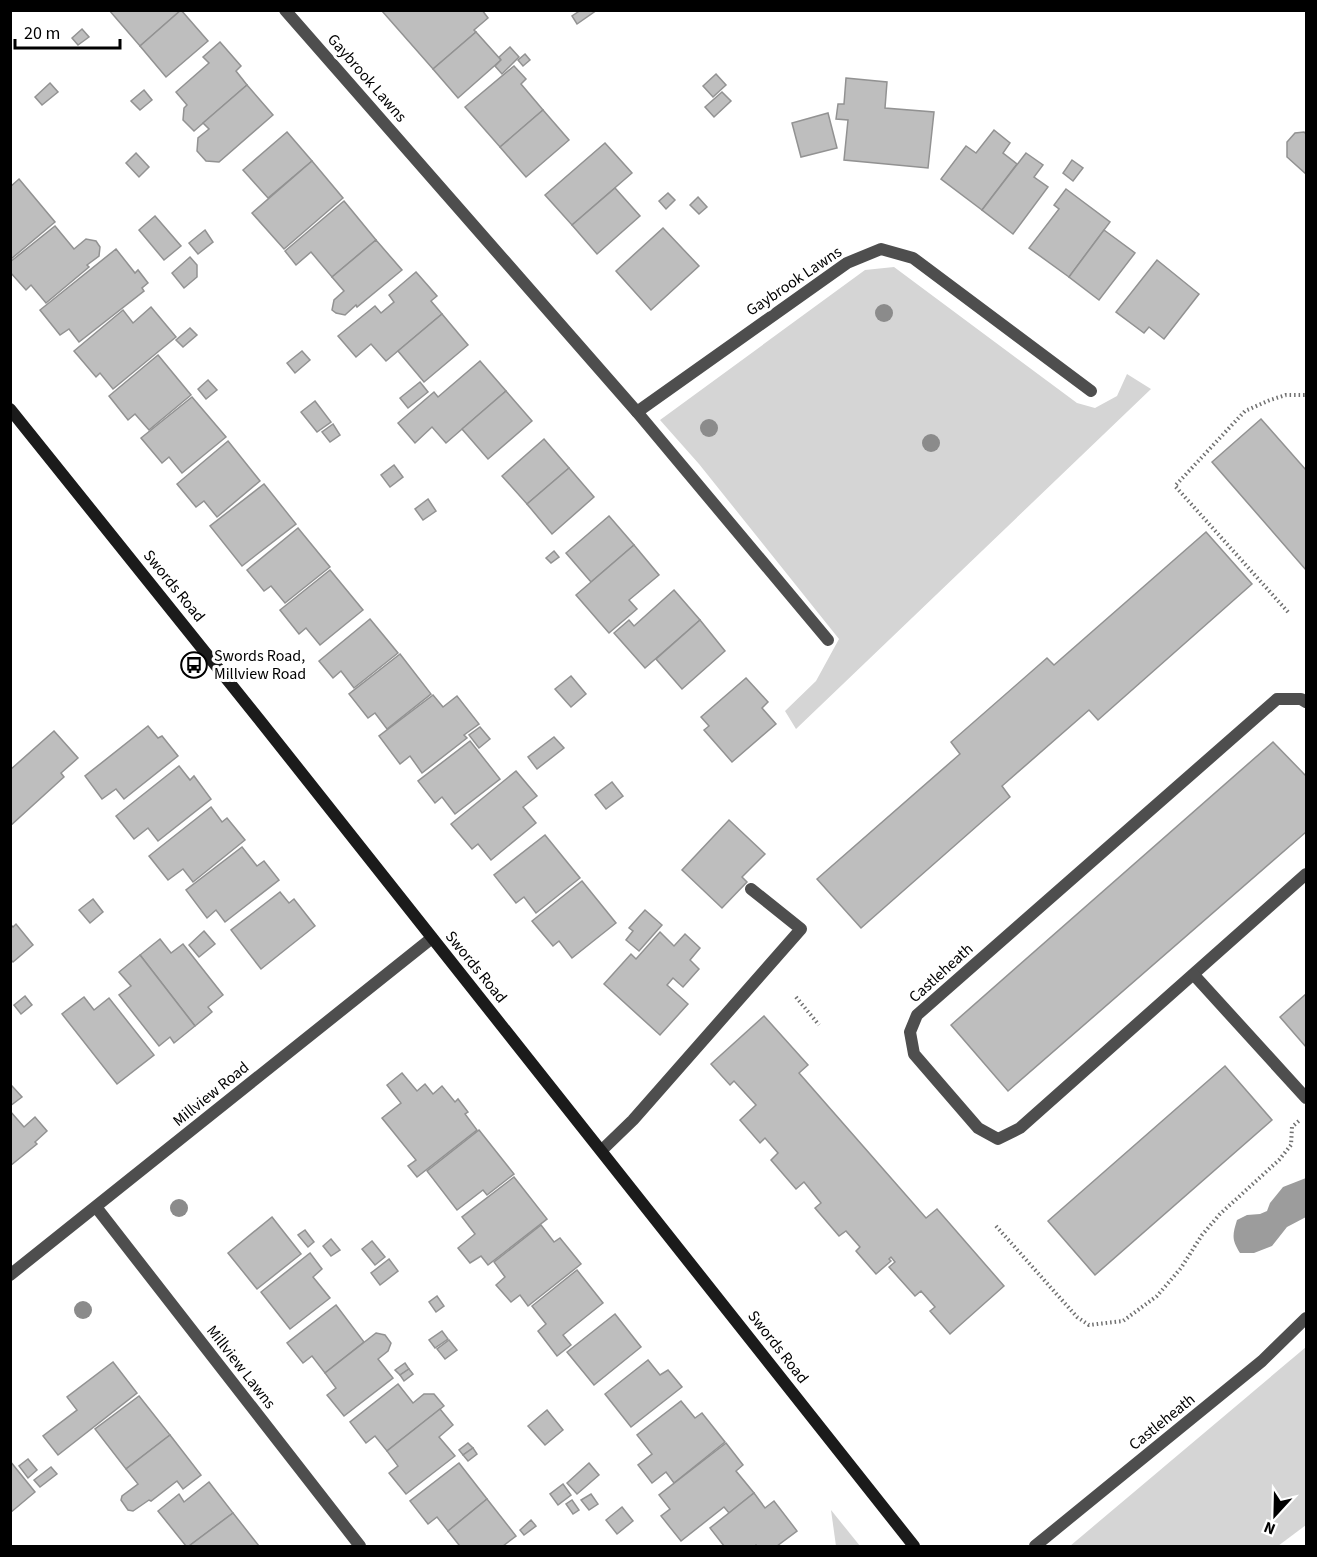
<svg xmlns="http://www.w3.org/2000/svg" width="1317" height="1557" viewBox="0 0 1317 1557" font-family="'Source Sans 3',sans-serif">
<style>
.green{fill:#d5d5d5}
.water{fill:#9c9c9c}
.building{fill:#bebebe;stroke:#929292;stroke-width:1.5}
.lines{fill:none;stroke-linecap:round;stroke-linejoin:round}
.path{stroke:#707070;stroke-width:4;stroke-dasharray:1.5 3;stroke-linecap:butt}
.service{stroke:#4e4e4e;stroke-width:12}
.minor{stroke:#4e4e4e;stroke-width:12}
.tertiary{stroke:#4e4e4e;stroke-width:12}
.secondary{stroke:#1b1b1b;stroke-width:12}
.tree{fill:#8b8b8b}
.labels{text-anchor:middle;dominant-baseline:central;stroke-width:6;stroke-linejoin:round;paint-order:stroke}
.street-label{font-size:16px;fill:#000;stroke:#fff}
.poi-label{font-size:16px;fill:#000;stroke:#fff;text-anchor:start}
</style>
<rect width="100%" height="100%" fill="#fff"/>
<!-- green -->
<g class="green">
<path d="M894 267 1077 403 1095 408 1117 396 1127 374 1151 389 796 729 785 711 816 681 839 639 699 464 660 420 865 270Z"/>
<path d="M1306 1347V1525L1278 1546H1070Z"/>
<path d="M831 1510 860 1546H836Z"/>
</g>
<!-- water -->
<path class="water" d="M1306 1178V1217L1287 1227 1272 1246 1254 1253H1240C1232 1240 1232 1236 1237 1220L1247 1215 1260 1214 1267 1211 1270 1203 1283 1187Z"/>
<!-- building -->
<g class="building">
<path d="M109 10H181L140 46Z"/>
<path d="M181 10 208 41 166 77 140 46Z"/>
<path d="M482 10 488 18 474 30 476 32 433 69 382 11Z"/>
<path d="M581 10H597L577 24 572 16Z"/>
<path d="M82 29 89 37 78 45 72 38Z"/>
<path d="M476 32 501 60 458 98 433 69Z"/>
<path d="M220 42 241 66 236 71 247 85 194 131 183 120 184 108 187 105 176 92 209 63 203 57Z"/>
<path d="M510 47 519 57 502 74 495 66 501 60 499 57Z"/>
<path d="M525 54 530 60 523 66 518 60Z"/>
<path d="M514 66 526 79 521 84 543 110 500 147 465 107Z"/>
<path d="M716 74 726 85 713 97 703 86Z"/>
<path d="M846 78 887 82 885 108 934 112 928 168 844 160 848 120 836 119 838 104H844Z"/>
<path d="M50 83 58 92 42 105 35 97Z"/>
<path d="M247 85 273 115 219 162 206 161 197 151 198 138 209 129 203 123Z"/>
<path d="M144 90 152 100 140 110 131 101Z"/>
<path d="M722 92 731 101 714 117 705 107Z"/>
<path d="M543 110 569 140 526 177 500 147Z"/>
<path d="M828 113 837 148 801 157 792 123Z"/>
<path d="M994 130 1010 143 1003 153 1017 164 982 210 941 179 966 146 976 153Z"/>
<path d="M287 132 312 161 268 198 243 170Z"/>
<path d="M1304 132 1306 134V174L1287 157V142L1295 133Z"/>
<path d="M605 143 632 173 572 225 545 195Z"/>
<path d="M136 153 149 167 139 177 126 163Z"/>
<path d="M1026 153 1043 165 1034 177 1048 187 1013 234 982 210Z"/>
<path d="M1072 160 1083 168 1073 181 1063 173Z"/>
<path d="M312 161 343 198 284 249 252 213Z"/>
<path d="M19 179 55 222 11 259 10 187Z"/>
<path d="M615 188 640 216 597 254 572 225Z"/>
<path d="M1066 189 1110 222 1069 277 1029 248 1059 209 1054 205Z"/>
<path d="M668 193 675 200 666 209 659 201Z"/>
<path d="M698 197 707 207 699 214 690 205Z"/>
<path d="M344 201 376 240 332 277 311 252 296 265 285 251Z"/>
<path d="M155 216 181 246 164 260 139 230Z"/>
<path d="M55 226 74 249 86 239 96 241 100 247 99 256 87 265 89 267 46 303 31 285 26 290 10 272V262Z"/>
<path d="M663 228 699 266 651 310 616 271Z"/>
<path d="M205 230 213 242 198 254 189 243Z"/>
<path d="M1104 230 1135 253 1099 300 1069 277Z"/>
<path d="M376 240 402 270 357 307 356 305 345 315 336 313 332 310 334 300 344 291 332 277Z"/>
<path d="M116 249 135 273 138 270 148 283 142 288 144 291 79 342 69 329 60 335 40 310Z"/>
<path d="M190 257 197 265V277L184 288 172 273Z"/>
<path d="M1157 260 1199 294 1164 339 1149 327 1144 333 1116 312Z"/>
<path d="M416 272 437 296 431 301 442 314 386 361 371 344 356 357 338 336 375 306 381 313 394 302 389 295Z"/>
<path d="M151 307 176 337 113 389 100 373 96 377 74 351 123 310 133 323Z"/>
<path d="M442 314 468 345 424 382 398 351Z"/>
<path d="M190 328 197 335 183 347 176 340Z"/>
<path d="M302 351 310 360 295 373 287 363Z"/>
<path d="M158 355 191 395 149 430 135 414 128 420 109 396Z"/>
<path d="M480 361 506 391 446 443 432 427 415 443 398 423 434 392 438 397Z"/>
<path d="M208 380 217 390 206 399 198 389Z"/>
<path d="M420 382 428 392 408 408 400 398Z"/>
<path d="M506 391 532 421 488 459 462 429Z"/>
<path d="M192 397 226 437 182 473 169 457 162 463 141 438Z"/>
<path d="M315 401 331 422 317 432 301 412Z"/>
<path d="M1261 419 1306 470V570L1212 462Z"/>
<path d="M333 424 340 435 330 442 322 432Z"/>
<path d="M544 439 569 468 527 504 502 476Z"/>
<path d="M228 441 260 481 217 517 204 501 196 507 177 484Z"/>
<path d="M394 465 403 477 390 487 381 475Z"/>
<path d="M569 468 594 497 552 534 527 504Z"/>
<path d="M264 484 296 524 242 566 210 526Z"/>
<path d="M428 499 436 511 423 520 415 509Z"/>
<path d="M609 516 634 545 591 582 566 553Z"/>
<path d="M298 528 330 567 285 603 271 586 264 591 247 570Z"/>
<path d="M1206 532 1252 584 1098 720 1089 710 1002 786 1010 797 861 928 817 879 960 754 951 742 1047 658 1054 665Z"/>
<path d="M634 545 659 575 629 600 637 609 609 633 576 595Z"/>
<path d="M554 551 559 557 551 563 546 558Z"/>
<path d="M330 570 363 610 320 645 306 628 299 634 280 610Z"/>
<path d="M674 590 700 620 645 668 614 633 629 620 634 626Z"/>
<path d="M370 619 398 653 354 688 341 671 333 678 319 661Z"/>
<path d="M700 620 725 651 682 689 656 659Z"/>
<path d="M400 654 431 694 387 729 375 713 368 718 349 694Z"/>
<path d="M571 676 586 694 571 707 555 689Z"/>
<path d="M746 678 768 702 762 708 776 724 732 762 704 730 709 726 701 717Z"/>
<path d="M433 695 443 707 457 696 479 724 464 735 467 738 422 773 410 756 400 764 379 736Z"/>
<path d="M148 726 158 738 162 736 178 756 124 799 116 789 102 799 85 776Z"/>
<path d="M480 727 490 739 479 748 469 735Z"/>
<path d="M54 731 78 758 61 773 64 777 10 826V770Z"/>
<path d="M554 737 564 748 537 769 528 757Z"/>
<path d="M470 741 500 779 455 814 442 797 435 803 418 781Z"/>
<path d="M1273 742 1306 776V832L1008 1091 951 1025Z"/>
<path d="M179 766 190 780 194 776 211 799 158 841 148 828 134 839 116 816Z"/>
<path d="M516 771 537 796 523 807 536 823 491 860 478 844 472 849 451 824Z"/>
<path d="M612 782 623 796 606 809 595 795Z"/>
<path d="M211 807 222 822 227 818 245 840 193 882 183 869 168 880 149 856Z"/>
<path d="M729 820 765 854 742 877 747 882 722 908 682 870Z"/>
<path d="M545 835 580 878 536 913 524 897 516 903 494 875Z"/>
<path d="M242 847 257 866 264 861 279 880 225 922 216 910 207 918 186 890Z"/>
<path d="M582 881 616 923 572 958 559 941 553 946 532 921Z"/>
<path d="M280 892 289 903 294 899 315 926 261 969 231 930Z"/>
<path d="M93 899 103 912 90 923 79 910Z"/>
<path d="M645 910 662 925 639 951 626 940 633 931 629 928Z"/>
<path d="M10 924 13 927 16 924 33 945 13 962 10 959Z"/>
<path d="M204 931 215 944 199 957 189 945Z"/>
<path d="M660 932 674 946 685 934 700 948 690 960 699 969 683 987 673 978 667 985 688 1004 660 1035 604 984 631 954 636 959Z"/>
<path d="M160 939 171 953 183 944 223 995 208 1007 212 1012 195 1026 140 955Z"/>
<path d="M140 955 195 1026 174 1043 170 1037 159 1046 119 995 131 986 119 972Z"/>
<path d="M1306 994V1047L1280 1017Z"/>
<path d="M25 996 32 1005 21 1014 14 1005Z"/>
<path d="M84 997 94 1010 109 998 154 1055 117 1084 62 1014Z"/>
<path d="M764 1016 808 1065 799 1073 926 1218 937 1209 1004 1286 950 1334 930 1311 935 1307 921 1291 915 1296 889 1267 895 1262 891 1257 889 1259 891 1261 876 1274 856 1251 860 1247 846 1231 839 1236 815 1208 821 1203 804 1182 796 1189 771 1160 778 1153 765 1138 760 1143 740 1120 756 1105 734 1081 730 1085 711 1064Z"/>
<path d="M1225 1066 1272 1120 1095 1275 1048 1221Z"/>
<path d="M402 1073 417 1091 425 1084 433 1094 442 1086 455 1102 458 1099 468 1112 465 1114 477 1130 417 1177 408 1166 416 1160 382 1118 401 1103 387 1085Z"/>
<path d="M12 1086 22 1097 10 1106V1088Z"/>
<path d="M10 1111 24 1127 35 1117 47 1131 35 1142 37 1144 10 1166Z"/>
<path d="M479 1130 514 1174 487 1195 483 1190 457 1210 427 1171Z"/>
<path d="M514 1177 547 1219 488 1265 481 1256 470 1263 458 1248 475 1234 462 1217Z"/>
<path d="M272 1217 301 1254 257 1289 228 1253Z"/>
<path d="M541 1225 554 1242 560 1238 581 1264 528 1306 520 1295 511 1302 496 1285 505 1277 494 1262Z"/>
<path d="M305 1230 314 1242 308 1247 298 1235Z"/>
<path d="M331 1239 340 1250 331 1256 323 1246Z"/>
<path d="M372 1241 385 1257 375 1265 362 1249Z"/>
<path d="M310 1253 322 1269 313 1277 330 1298 290 1329 261 1292Z"/>
<path d="M389 1259 398 1271 380 1285 371 1273Z"/>
<path d="M577 1270 603 1303 563 1335 571 1345 557 1356 538 1331 546 1324 532 1306Z"/>
<path d="M437 1296 444 1306 436 1312 429 1302Z"/>
<path d="M336 1305 364 1342 325 1373 312 1356 303 1363 287 1343Z"/>
<path d="M615 1314 641 1347 594 1385 567 1352Z"/>
<path d="M442 1331 448 1339 435 1348 429 1340Z"/>
<path d="M376 1333 385 1335 391 1343 388 1351 378 1359 393 1378 344 1416 327 1395 336 1388 325 1373Z"/>
<path d="M449 1340 457 1350 445 1359 437 1349Z"/>
<path d="M648 1360 660 1375 668 1370 682 1387 631 1427 605 1394Z"/>
<path d="M113 1362 137 1393 58 1455 43 1436 77 1410 67 1397Z"/>
<path d="M405 1363 409 1369 400 1375 395 1370Z"/>
<path d="M409 1369 413 1374 404 1381 400 1375Z"/>
<path d="M398 1384 413 1403 424 1394H434L444 1406 387 1451 375 1436 366 1443 350 1422Z"/>
<path d="M139 1396 170 1435 126 1469 95 1429Z"/>
<path d="M681 1401 695 1418 702 1413 725 1442 674 1483 666 1472 652 1483 638 1465 652 1454 637 1435Z"/>
<path d="M440 1409 453 1425 439 1437 455 1456 406 1494 389 1473 398 1466 387 1451Z"/>
<path d="M547 1410 563 1430 545 1445 528 1426Z"/>
<path d="M170 1435 201 1475 183 1489 177 1481 151 1501 149 1500 133 1511 128 1510 121 1500 122 1496 138 1484 126 1469Z"/>
<path d="M468 1443 473 1448 463 1455 459 1450Z"/>
<path d="M726 1443 743 1465 736 1471 754 1493 729 1513 724 1507 681 1541 661 1516 670 1509 659 1495Z"/>
<path d="M473 1448 477 1454 468 1461 463 1455Z"/>
<path d="M28 1459 37 1470 28 1478 19 1466Z"/>
<path d="M10 1461 35 1492 10 1513Z"/>
<path d="M459 1463 487 1499 448 1531 437 1517 428 1524 410 1501Z"/>
<path d="M589 1463 599 1475 577 1494 567 1483Z"/>
<path d="M51 1467 57 1474 40 1487 34 1480Z"/>
<path d="M209 1482 233 1513 189 1546H186L158 1511 179 1494 184 1502Z"/>
<path d="M563 1484 571 1495 558 1505 550 1494Z"/>
<path d="M754 1493 765 1508 774 1501 797 1531 777 1546H757L756 1545 755 1546H724L710 1528Z"/>
<path d="M591 1494 598 1504 589 1510 581 1500Z"/>
<path d="M487 1499 516 1536 503 1546H458L459 1545 448 1531Z"/>
<path d="M572 1500 579 1510 573 1514 566 1504Z"/>
<path d="M622 1507 633 1521 617 1534 606 1520Z"/>
<path d="M233 1513 259 1546H189Z"/>
<path d="M531 1520 536 1526 524 1535 520 1530Z"/>
</g>
<g class="lines">
<!-- path -->
<g class="path">
<path d="M1288 612 1175 486 1245 411 1270 400 1286 395H1306"/>
<path d="M796 997 819 1025"/>
<path d="M996 1226 1077 1317 1089 1325 1123 1321 1157 1296 1181 1268 1202 1235 1220 1214 1279 1160 1291 1145 1292 1127 1300 1120"/>
</g>
<!-- service -->
<path class="service" d="M602 1150 633 1120 801 929 751 889"/>
<!-- minor -->
<g class="minor">
<path d="M285 10 637 412"/>
<path d="M828 640 637 412 847 263 881 249 913 258 1091 391"/>
<path d="M1306 702 1301 699H1277L917 1015 910 1032 914 1054 978 1128 998 1139 1020 1128 1306 874"/>
<path d="M1194 975 1306 1098"/>
<path d="M96 1207 360 1546"/>
<path d="M1035 1546 1262 1361 1306 1318"/>
</g>
<!-- tertiary -->
<path class="tertiary" d="M10 1275 432 938"/>
<!-- secondary -->
<path class="secondary" d="M10 409C314 786 615 1166 914 1546"/>
</g>
<!-- trees -->
<g class="tree">
<circle cx="884" cy="313" r="9"/>
<circle cx="709" cy="428" r="9"/>
<circle cx="931" cy="443" r="9"/>
<circle cx="179" cy="1208" r="9"/>
<circle cx="83" cy="1310" r="9"/>
</g>
<!-- icons -->
<defs>
<g id="bus-ring" transform="scale(1.35)"><circle r="9.5" fill="#fff" stroke="#000" stroke-width="1.5"/><path d="M-5-6H5V4H4V6H2V4H-2V6H-4V4H-5ZM-3.5-4V0h7V-4ZM-3.5 1.2v1.5H-2V1.2ZM2 1.2v1.5H3.5V1.2Z" fill="#000"/></g>
</defs>
<g fill-rule="evenodd">
<use href="#bus-ring" x="194" y="665"/>
</g>
<g class="labels">
<!-- street labels -->
<g class="street-label">
<text transform="translate(367 78) rotate(49)">Gaybrook Lawns</text>
<text transform="translate(794 281) rotate(-34)">Gaybrook Lawns</text>
<text transform="translate(174 586) rotate(51)">Swords Road</text>
<text transform="translate(476 967) rotate(51)">Swords Road</text>
<text transform="translate(941 973) rotate(-42)">Castleheath</text>
<text transform="translate(211 1094) rotate(-39)">Millview Road</text>
<text transform="translate(778 1347) rotate(52)">Swords Road</text>
<text transform="translate(241 1367) rotate(52)">Millview Lawns</text>
<text transform="translate(1162 1422) rotate(-39)">Castleheath</text>
</g>
<!-- poi labels -->
<g class="poi-label">
<text x="214" y="656">Swords Road,<tspan x="214" dy="18">Millview Road</tspan></text>
</g>
</g>
<!-- border -->
<rect width="1317" height="1557" fill="none" stroke="#000000" stroke-width="24"/>
<!-- north arrow -->
<g transform="translate(1275 1515) rotate(202)" stroke="#ffffff" stroke-width="4.5" paint-order="stroke">
<path d="M0-4.5L10 22L0 15L-10 22Z" fill="#000000"/>
<text y="-9" font-size="16" font-weight="bold" text-anchor="middle" fill="#000000">N</text>
</g>
<!-- scale -->
<path d="M15 39v9h105v-9" fill="none" stroke="#000000" stroke-width="3"/>
<text x="24" y="39" font-size="18" fill="#000000" stroke="#ffffff" stroke-width="4.5" paint-order="stroke">20 m</text>
</svg>
